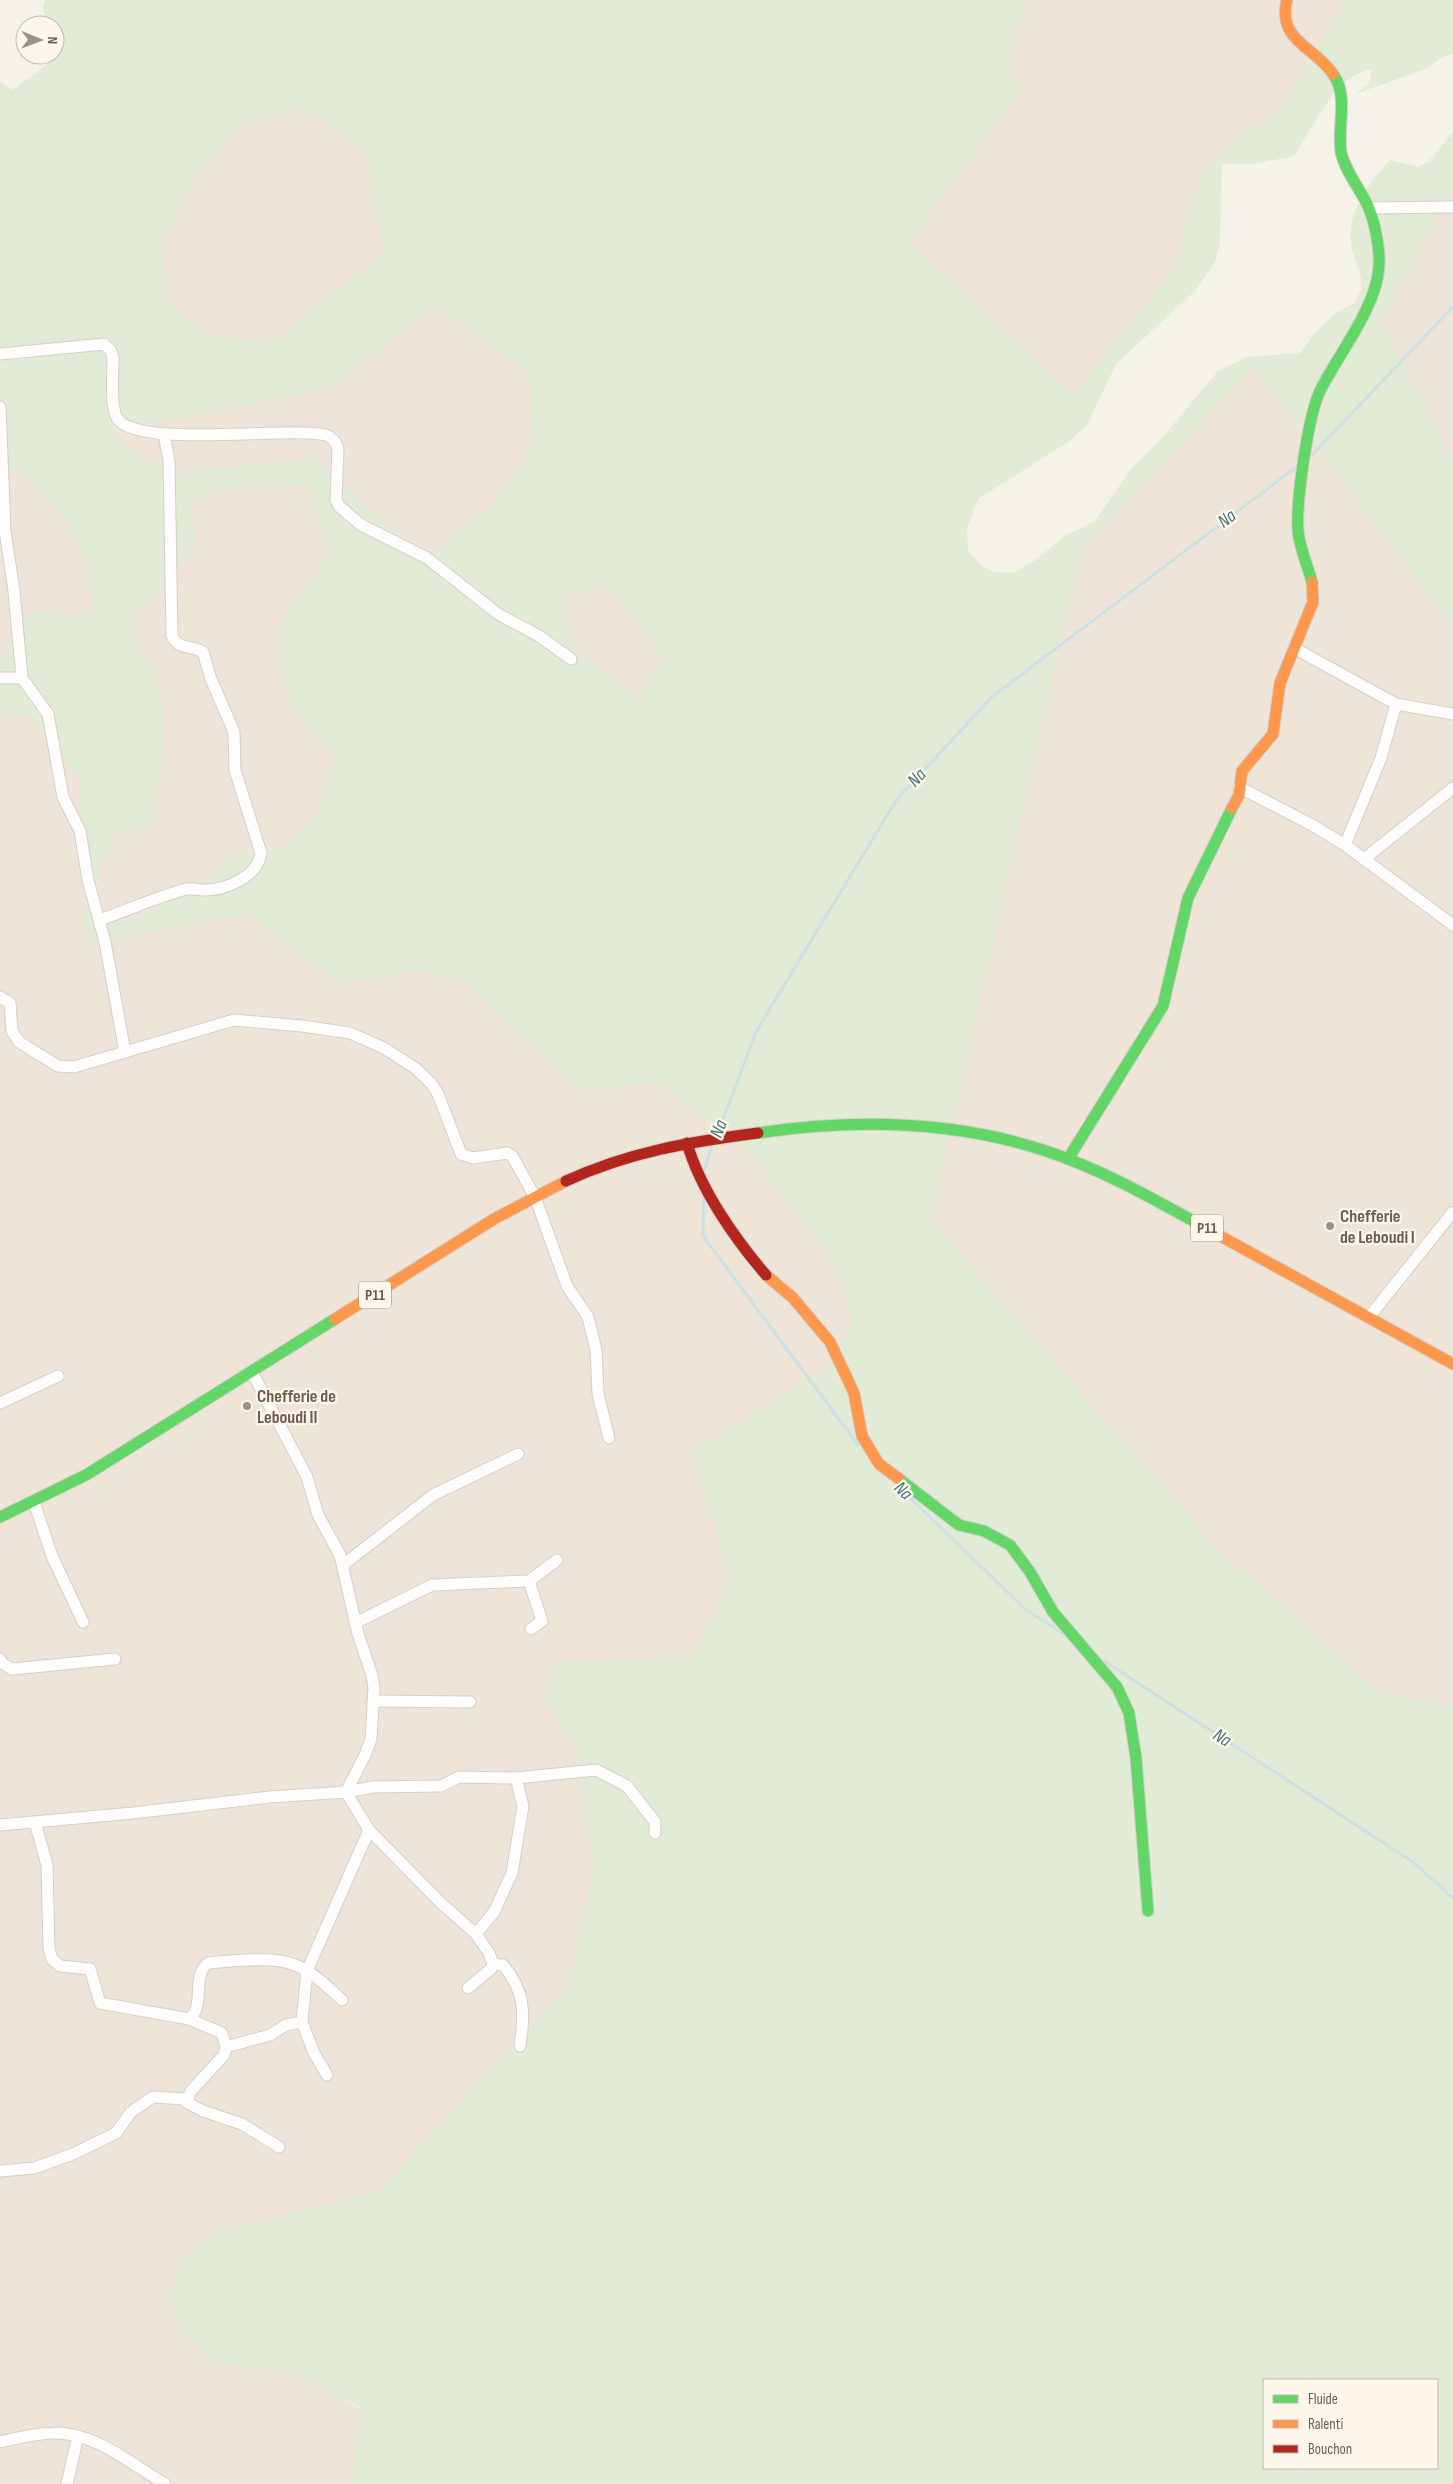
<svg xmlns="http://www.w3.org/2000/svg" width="1453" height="2484" viewBox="0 0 1453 2484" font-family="'Sofia Sans Condensed',sans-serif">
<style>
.residential{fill:#eee5d8}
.green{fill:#e1ebd6;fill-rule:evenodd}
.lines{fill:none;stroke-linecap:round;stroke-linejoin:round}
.stream{stroke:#cde1e4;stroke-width:3}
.street-casing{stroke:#d4cfc8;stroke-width:13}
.fast-casing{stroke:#d5cfc8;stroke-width:13}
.slow-casing{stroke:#d5cfc8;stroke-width:13}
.jam-casing{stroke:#d5cfc8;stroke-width:13}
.street{stroke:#fefdfc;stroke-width:11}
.fast{stroke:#63d668;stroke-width:11}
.slow{stroke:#ff974d;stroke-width:11}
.jam{stroke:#b3261e;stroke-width:11}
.poi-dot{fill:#9f9084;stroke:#fdf7eb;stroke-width:2}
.labels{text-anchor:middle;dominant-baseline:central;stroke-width:4.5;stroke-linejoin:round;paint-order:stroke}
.shield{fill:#fdf7eb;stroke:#9a8a7c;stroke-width:1}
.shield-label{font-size:16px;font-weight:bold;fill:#705c4d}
.poi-label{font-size:18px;font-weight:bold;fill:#705c4d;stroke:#fdf7eb;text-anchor:start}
.water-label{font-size:19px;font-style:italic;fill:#497481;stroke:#fdf7eb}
</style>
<rect width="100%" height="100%" fill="#f5f2ea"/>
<!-- residential -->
<g class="residential">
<path d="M1028 0H1347L1276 116 1238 136 1197 184 1176 267 1073 395 908 243 1022 87 1008 73 1013 34Z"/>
<path d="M303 107 368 154 383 254 271 344 200 333 168 304 160 250 190 183 240 125Z"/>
<path d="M1453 187V463L1381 321Z"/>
<path d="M436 306 530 373 533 441 502 496 426 559 313 458 171 474 103 433 329 388Z"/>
<path d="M1254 366 1453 625V1705L1381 1694 1216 1548 930 1220 1081 549Z"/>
<path d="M0 462 30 480 70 525 88 567 93 610 75 618 35 612 0 659Z"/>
<path d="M306 484 331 552 282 622 295 708 335 760 315 817 283 847 225 860 211 879 181 891 142 916 122 920H100L96 907 99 868 106 851 116 834 151 826 152 667 138 653 134 614 177 574 188 503 225 489Z"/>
<path d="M608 584 663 657 640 700 569 644 565 595Z"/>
<path d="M0 713 28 715 79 778 87 943 247 914 340 983 420 971 460 979 579 1089 658 1083 724 1132 754 1158 829 1254 846 1289 853 1327 831 1364 692 1453 732 1580 690 1658 558 1662 544 1700 577 1746 594 1866 569 1985 380 2190 216 2234 214 2363 293 2372 363 2410 352 2484H0Z"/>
</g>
<!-- green -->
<path class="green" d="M45 0H1028L1013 34 1008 73 1022 87 908 243 1073 395 1176 267 1197 185 1238 136 1276 116 1347 0H1453V54L1443 57 1425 69 1356 94 1369 83 1372 69C1335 75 1313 127 1294 156L1253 164H1222L1220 242 1215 262 1195 291 1116 364 1087 425 1068 442 978 499 967 529 968 551 982 566 994 572 1013 573 1033 562 1066 535 1094 522 1132 468 1161 439 1218 371 1247 357 1300 353C1313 335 1332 311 1354 304 1371 277 1353 267 1351 242 1347 211 1370 182 1390 160L1418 167 1428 162 1453 132V187L1381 321 1453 463V625L1254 367 1081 549 930 1220 1216 1548 1381 1694 1453 1705V2484H352L363 2409 293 2372 214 2363 184 2335 169 2298 183 2258 216 2234 380 2190 569 1985 594 1866 577 1746 544 1700 558 1661 690 1658 732 1580 692 1453 831 1364 853 1327 846 1289 829 1254 754 1158 658 1083 579 1089 460 979 420 971 340 983 247 914 87 943 79 778 28 715 0 713V660L17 621 35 612 75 618 93 609 88 567 70 525 30 480 0 462V81L13 90 50 62V55H55V25H46L43 5ZM303 107 368 154 383 254 270 344 200 333 168 304 160 250 190 183 240 125ZM436 306 530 373 533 441 502 496 426 559 313 458 171 474 104 433 329 388ZM306 484 331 552 282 622 280 666 295 708 335 760 315 817 283 847 225 860 211 879 181 891 142 916 122 920H100C91 889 99 860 116 834L151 826 164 747V707L152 667 138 653 134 614 177 574 197 541 188 503 225 489ZM608 584 663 657 640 700 569 644 565 595ZM1264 2380H1437V2468H1264Z"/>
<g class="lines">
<!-- stream -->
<g class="stream">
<path d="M1312 455 1453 307"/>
<path d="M718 1132 757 1030 897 799 993 696 1299 465"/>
<path d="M704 1172 712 1145"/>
<path d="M704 1195 703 1236 858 1445"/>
<path d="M906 1494 1025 1609 1062 1633"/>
<path d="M1104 1661 1413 1862 1453 1898"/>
</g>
<!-- street casing -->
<g class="street-casing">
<g id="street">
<path d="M1369 208 1453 207"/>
<path d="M0 354 104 344 111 351 113 358C113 373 110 406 117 418 136 449 287 426 326 435 332 437 336 442 338 449L336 500 339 506 361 525 427 558 498 614 539 636 571 659"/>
<path d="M0 407 5 531 14 591 22 678 48 714 63 797 80 831 88 880 105 942 125 1052"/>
<path d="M1294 648 1396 704 1453 714"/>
<path d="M0 678H22"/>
<path d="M1239 787 1312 825 1345 845 1453 925"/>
<path d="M1345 845 1381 758 1396 704"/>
<path d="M1364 859 1453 788"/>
<path d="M100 920C128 910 157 897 186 889 192 888 199 890 205 890 227 890 258 876 261 853L235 770 234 732 211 679 203 652C191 645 177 650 172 635L169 461 164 434"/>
<path d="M0 997 10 1003 12 1031 19 1042 58 1066 74 1067 234 1020 302 1026 350 1033 384 1048 415 1068 431 1083 438 1094 461 1154 473 1158 507 1153 512 1156 535 1197 567 1286 588 1317 596 1350 598 1394 609 1438"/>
<path d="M1369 1317 1453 1212"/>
<path d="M252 1372 307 1477 318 1515 340 1555 358 1634 372 1675 374 1688 371 1739 365 1755 346 1792"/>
<path d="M0 1403 58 1376"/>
<path d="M34 1502 52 1556 83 1622"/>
<path d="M343 1565 433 1495 518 1454"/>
<path d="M529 1581 542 1621 531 1629"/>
<path d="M355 1623 432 1585 529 1581 557 1560"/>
<path d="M0 1659 2 1663 12 1669 115 1659"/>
<path d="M373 1701 470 1702"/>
<path d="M516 1778 596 1770 627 1786 655 1822V1833"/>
<path d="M346 1792 369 1830 441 1903 476 1934 489 1953 493 1964 491 1969 468 1988"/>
<path d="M35 1822 47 1865 49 1949 52 1959 60 1966 90 1969 100 2003 189 2019 222 2033 226 2047 224 2055 191 2091 186 2102 203 2111 242 2124 279 2147"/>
<path d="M0 1825 133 1813 270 1797 346 1792 373 1787 441 1786 459 1777 516 1778 523 1806 512 1873 494 1912 476 1934"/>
<path d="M493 1964 503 1965C525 1991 525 2013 520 2046"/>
<path d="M189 2019C206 2006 191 1976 208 1963 227 1961 263 1958 281 1961 306 1965 325 1984 342 2000"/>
<path d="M226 2047 270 2035 286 2025 302 2022"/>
<path d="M327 2075 314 2053 302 2022 307 1971 369 1830"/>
<path d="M0 2171 34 2168 73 2154 116 2133 131 2112 153 2097 186 2099"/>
<path d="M0 2442C18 2438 36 2433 54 2433 95 2432 131 2464 165 2484"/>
<path d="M67 2484 78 2436"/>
</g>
</g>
<!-- fast casing -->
<g class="fast-casing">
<g id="fast">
<path d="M1312 582C1308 566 1299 547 1298 530 1296 502 1308 414 1321 389 1339 353 1377 307 1379 266 1380 248 1375 223 1368 206 1360 189 1345 171 1341 152 1337 127 1349 96 1333 74"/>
<path d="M758 1133C853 1119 950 1120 1043 1150 1099 1168 1152 1198 1204 1227"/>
<path d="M1068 1159 1163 1006 1188 898 1232 808"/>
<path d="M898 1478 959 1525 984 1531 1010 1545 1030 1572 1053 1612 1117 1687 1129 1713 1136 1758 1148 1911"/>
<path d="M0 1517 86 1475 335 1319"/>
</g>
</g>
<!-- slow casing -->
<g class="slow-casing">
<g id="slow">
<path d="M1287 0C1277 41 1314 46 1333 74"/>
<path d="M1232 808 1239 795 1242 771 1273 734 1280 683 1313 602 1312 582"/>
<path d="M1204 1227 1453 1364"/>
<path d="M766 1275 793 1298 830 1342 854 1393 862 1436 879 1464 898 1478"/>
<path d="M335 1319 494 1219 566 1181"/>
</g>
</g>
<!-- jam casing -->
<g class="jam-casing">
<g id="jam">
<path d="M687 1143C700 1189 735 1239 766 1275"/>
<path d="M566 1181C629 1152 689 1142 758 1133"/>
</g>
</g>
<!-- street -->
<use href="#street" class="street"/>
<!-- fast -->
<use href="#fast" class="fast"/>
<!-- slow -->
<use href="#slow" class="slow"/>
<!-- jam -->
<use href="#jam" class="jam"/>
</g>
<!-- markers -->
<g class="poi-dot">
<circle cx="1330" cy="1226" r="5"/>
<circle cx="247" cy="1406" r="5"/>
</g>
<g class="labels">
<!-- shield labels -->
<g class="shield">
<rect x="1191" y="1214.5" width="32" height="27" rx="4"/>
<rect x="359" y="1281.5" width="32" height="27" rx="4"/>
</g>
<g class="shield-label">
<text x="1207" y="1228">P11</text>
<text x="375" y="1295">P11</text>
</g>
<!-- poi labels -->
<g class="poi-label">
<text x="1340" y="1216">Chefferie<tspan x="1340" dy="21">de Leboudi I</tspan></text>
<text x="257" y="1396">Chefferie de<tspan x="257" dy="21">Leboudi II</tspan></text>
</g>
<!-- water labels -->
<g class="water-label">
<text transform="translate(1227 519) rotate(-37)">Na</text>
<text transform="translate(917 778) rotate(-47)">Na</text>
<text transform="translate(719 1129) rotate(-69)">Na</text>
<text transform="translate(903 1491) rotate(44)">Na</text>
<text transform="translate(1222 1738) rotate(33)">Na</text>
</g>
</g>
<!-- legend -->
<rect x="1263" y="2379" width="175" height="90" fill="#fdf7eb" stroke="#c5b9ac"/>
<rect x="1273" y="2395" width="25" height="8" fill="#63d668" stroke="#c5b9ac"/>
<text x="1308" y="2404" font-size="15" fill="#705c4d">Fluide</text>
<rect x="1273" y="2420" width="25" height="8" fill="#ff974d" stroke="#c5b9ac"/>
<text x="1308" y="2429" font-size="15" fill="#705c4d">Ralenti</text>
<rect x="1273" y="2445" width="25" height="8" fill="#b3261e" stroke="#c5b9ac"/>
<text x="1308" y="2454" font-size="15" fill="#705c4d">Bouchon</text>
<!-- north arrow -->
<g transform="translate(40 40) rotate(91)"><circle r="24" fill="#fdf7eb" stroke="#c5b9ac"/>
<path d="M0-4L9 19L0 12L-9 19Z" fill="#9f9084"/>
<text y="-8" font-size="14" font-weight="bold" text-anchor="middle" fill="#705c4d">N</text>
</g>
</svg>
